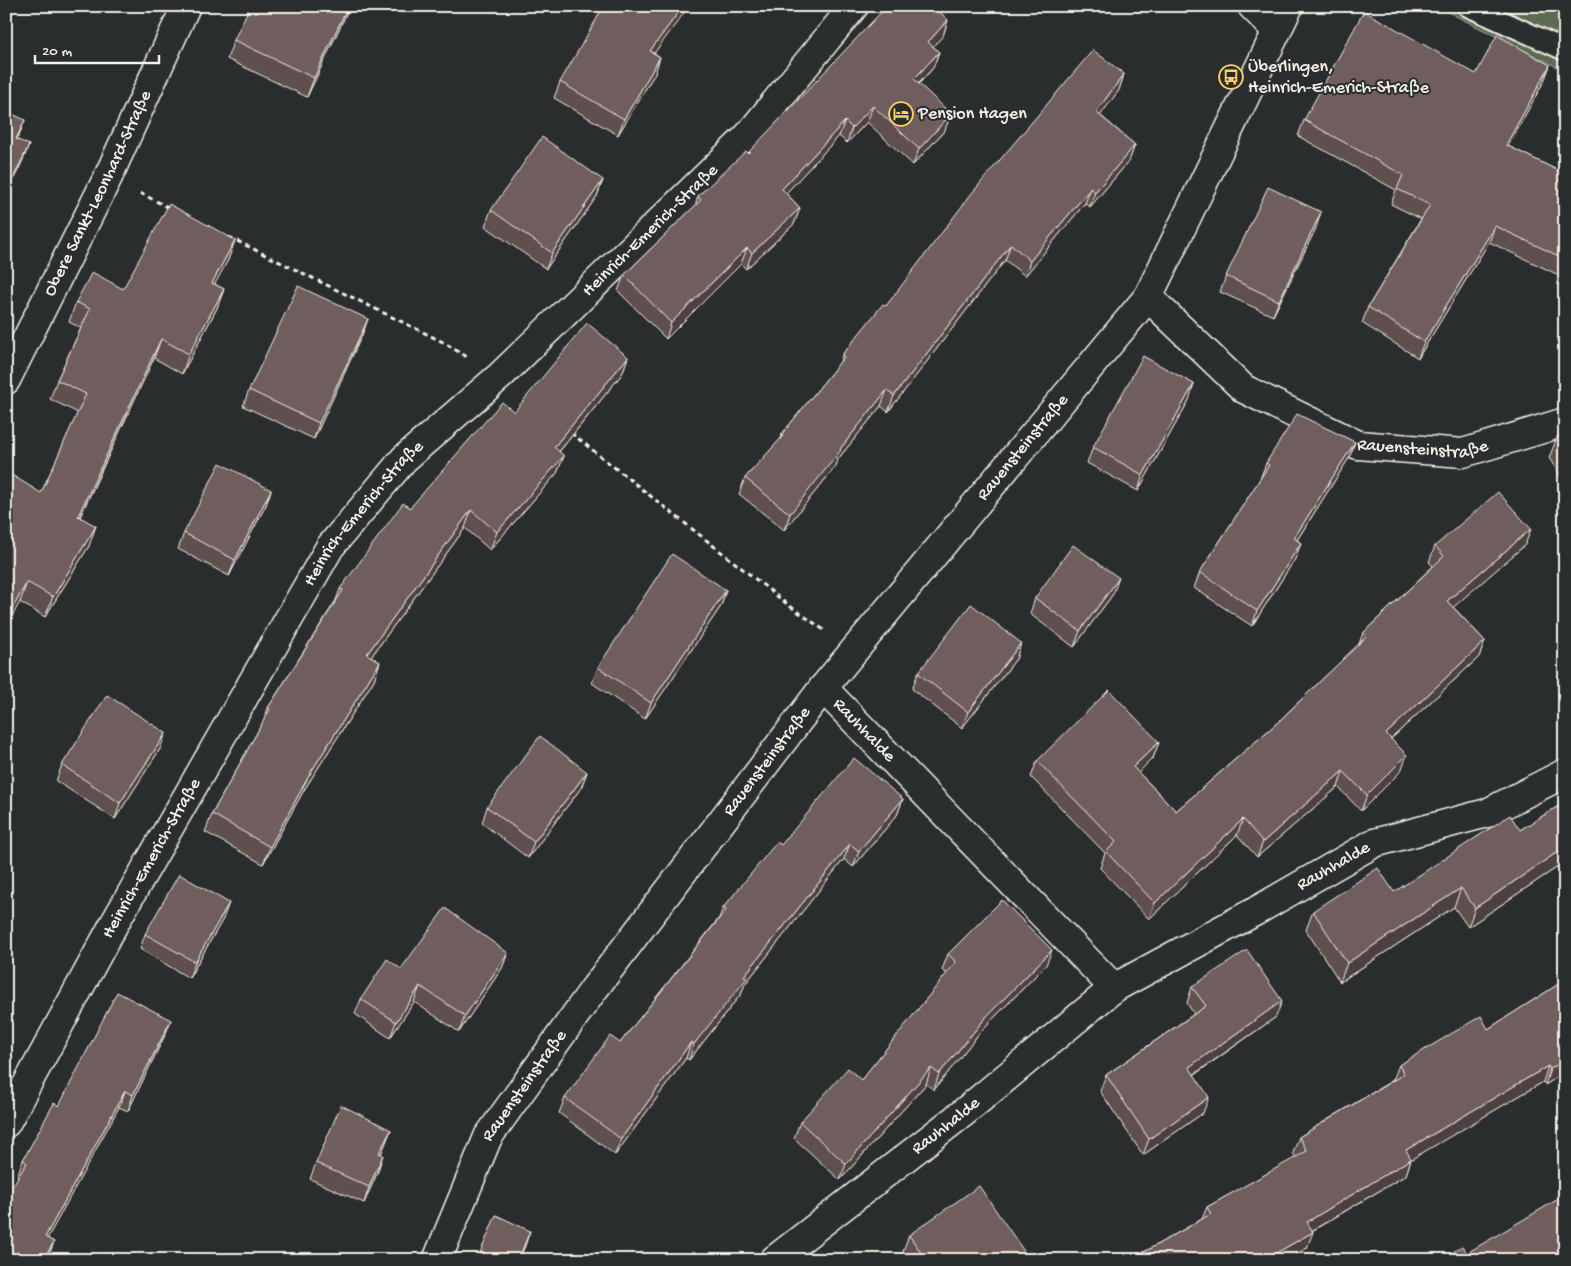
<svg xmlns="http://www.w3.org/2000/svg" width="1571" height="1266" viewBox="0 0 1571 1266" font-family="'Gochi Hand',sans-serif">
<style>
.green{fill:#5b6a53;stroke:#a8ae9e}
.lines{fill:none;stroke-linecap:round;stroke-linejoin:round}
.lane-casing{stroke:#f4f1e8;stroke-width:24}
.street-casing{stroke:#f4f1e8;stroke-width:31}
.path{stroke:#f4f1e8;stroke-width:3;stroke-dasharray:5 4;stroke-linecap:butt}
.lane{stroke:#2a2d2e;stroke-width:20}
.street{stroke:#2a2d2e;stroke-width:28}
.wall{fill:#605050;stroke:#f4f1e8}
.shaded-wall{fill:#4e4141;stroke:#f4f1e8}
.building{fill:#705d5d;stroke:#f4f1e8}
.labels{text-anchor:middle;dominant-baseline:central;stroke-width:4;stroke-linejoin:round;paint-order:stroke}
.poi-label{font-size:18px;fill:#f4f1e8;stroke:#2a2d2e;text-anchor:start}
.street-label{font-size:18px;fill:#f4f1e8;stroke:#2a2d2e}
</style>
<rect width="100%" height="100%" fill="#2a2d2e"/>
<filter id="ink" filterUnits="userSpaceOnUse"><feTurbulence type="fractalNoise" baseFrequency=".02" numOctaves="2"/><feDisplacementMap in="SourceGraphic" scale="10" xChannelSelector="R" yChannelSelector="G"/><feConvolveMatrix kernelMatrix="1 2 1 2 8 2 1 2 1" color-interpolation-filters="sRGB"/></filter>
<g filter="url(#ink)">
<!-- green -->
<path class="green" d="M1436 6H1565V71Z"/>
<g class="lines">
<!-- lane casing -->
<g class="lane-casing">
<path id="lane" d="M1468 6 1565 50"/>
</g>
<!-- street casing -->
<g class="street-casing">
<g id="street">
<path d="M1252 6 1277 31"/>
<path id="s1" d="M1148 297 1244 389 1358 445 1463 453 1565 422"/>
<path id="s2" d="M6 380 108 177 186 6"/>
<path id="s3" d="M823 688 1114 988 1256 911 1374 843 1487 813 1565 773"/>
<path id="s4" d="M6 1123 114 924 330 547 404 459 500 376 747 137 854 6"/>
<path id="s5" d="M437 1260 488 1137 594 989 823 688 1148 297 1289 6"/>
<path id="s6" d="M774 1260 963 1113 1114 988"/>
</g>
</g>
<!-- path -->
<g class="path">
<path d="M140 193 170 208"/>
<path d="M229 237 443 342 467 357"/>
<path d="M571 433 787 604 824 630"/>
</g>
<!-- lane -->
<use href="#lane" class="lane"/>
<!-- street -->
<use href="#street" class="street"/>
</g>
<!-- wall -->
<g class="wall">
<path d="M350 6 307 97 227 59 234 40Z"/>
<path d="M948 20 943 36 933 46 939 52 933 68 919 84 945 130 913 165 867 122 847 143 839 136 786 193 800 208 794 224 746 269 741 264 666 339 618 291 624 275 695 206 698 196 748 153Z"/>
<path d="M654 53 660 57 655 73 618 135 554 98 560 82Z"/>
<path d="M1550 65 1544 81 1508 146 1565 174V278L1489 242 1418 358 1362 323 1368 307 1421 219 1391 204 1396 190 1298 136 1304 120 1476 74Z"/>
<path d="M1124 74 1119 90 1100 115 1135 145 1129 161 1090 207 1085 203 1025 276 1005 260 888 412 881 406 838 459 836 466 784 530 739 494 745 478 780 440 782 434 840 362 842 355 886 306Z"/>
<path d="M603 180 597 196 546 269 485 226 491 210Z"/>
<path d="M1316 228 1273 316 1220 292 1226 276Z"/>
<path d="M235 240 228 260 214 284 224 289 217 308 182 374 154 358 80 517 89 546 45 617 20 602 41 493 78 413 50 399 57 380 81 328 69 322 76 302 123 289Z"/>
<path d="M368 319 362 335 314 439 243 406 249 390Z"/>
<path d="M628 357 622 374 559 452 564 456 557 473 490 550 465 528 371 657 380 662 374 680 304 790 263 864 205 832 212 814 264 720 268 708 336 600 340 589 410 508 514 412Z"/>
<path d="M1189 400 1138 491 1087 463 1093 447Z"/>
<path d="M1565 430V483L1549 458 1558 435Z"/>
<path d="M1355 442 1349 458 1297 540 1301 543 1295 559 1252 626 1194 588 1200 572 1260 479 1266 463Z"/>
<path d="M271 490 266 505 229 576 178 549 184 533Z"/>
<path d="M1525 545 1453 607 1485 641 1479 657 1391 739 1401 771 1361 811 1338 787 1257 857 1237 835 1149 919 1100 868 1105 853 1031 777 1037 761 1159 742 1153 758 1138 772 1176 811 1277 723 1359 644 1363 633 1433 566 1429 562 1435 546Z"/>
<path d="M726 590 721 606 645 719 592 683 598 667Z"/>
<path d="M1113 594 1074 647 1030 614 1035 598Z"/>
<path d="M1021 643 1016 659 962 728 912 689 918 673Z"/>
<path d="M160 749 115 819 56 781 62 765Z"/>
<path d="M587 772 581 788 528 858 482 823 487 807Z"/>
<path d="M903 799 897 815 853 867 844 859 745 984 741 994 689 1060 686 1058 615 1155 559 1113 565 1098 620 1043 719 918 723 908 781 845Z"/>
<path d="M1565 802V868L1562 870 1559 866 1468 927 1454 907 1340 982 1306 930 1313 911 1394 892 1520 830Z"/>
<path d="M223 919 189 978 140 949 145 934Z"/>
<path d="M508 953 502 968 459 1032 414 1002 390 1038 355 1014 361 999 401 969Z"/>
<path d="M948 954 1046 965 981 1031 934 1090 926 1084 840 1180 794 1138 800 1122 861 1080 947 974 942 970Z"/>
<path d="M1565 980V1072L1545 1085 1543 1082 1411 1159 1406 1175 1312 1231 1307 1248 1286 1260H1130L1202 1219 1207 1207 1296 1158 1293 1153 1299 1137 1393 1080 1399 1065 1488 1029Z"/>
<path d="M1192 987 1276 1017 1194 1075 1203 1113 1143 1155 1100 1091 1106 1075 1194 1014 1187 1003Z"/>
<path d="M171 1020 165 1035 128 1111 119 1107 47 1238 54 1242 47 1260H6L18 1177 17 1176 23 1160 59 1106Z"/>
<path d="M385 1145 381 1154 378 1171 364 1203 310 1179 316 1163Z"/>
<path d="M909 1235 1030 1260H909L903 1251Z"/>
</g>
<!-- shaded-wall -->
<g class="shaded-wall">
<path d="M348 6H350L307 97 314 78Z"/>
<path d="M683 6H689L644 67 650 51Z"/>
<path d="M948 20 943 36 922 58 928 42Z"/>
<path d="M939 52 933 68 908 95 914 79Z"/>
<path d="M660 57 655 73 618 135 624 119Z"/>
<path d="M1550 65 1544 81 1500 161 1506 145Z"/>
<path d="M1124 74 1119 90 1091 128 1096 112Z"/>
<path d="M873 106 867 122 847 143 852 128Z"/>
<path d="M951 114 945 130 913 165 919 149Z"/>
<path d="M25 120 20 133 11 152 16 139Z"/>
<path d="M845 121 839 136 776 204 782 189Z"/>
<path d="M29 145 24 158 6 196V193Z"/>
<path d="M1135 145 1129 161 1090 207 1095 192Z"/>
<path d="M603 180 597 196 546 269 552 253Z"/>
<path d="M1091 188 1085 203 1025 276 1030 261Z"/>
<path d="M800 208 794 224 746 269 752 253Z"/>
<path d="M1321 212 1316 228 1273 316 1279 301Z"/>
<path d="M1495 226 1489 242 1418 358 1424 342Z"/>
<path d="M235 240 228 260 205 302 212 283Z"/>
<path d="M1011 244 1005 260 888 412 894 396Z"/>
<path d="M747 248 741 264 666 339 671 323Z"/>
<path d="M224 289 217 308 182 374 189 354Z"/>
<path d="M368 319 362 335 314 439 319 423Z"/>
<path d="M161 339 154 358 71 535 78 516Z"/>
<path d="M628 357 622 374 548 465 554 447Z"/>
<path d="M1194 384 1189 400 1138 491 1143 475Z"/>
<path d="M887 390 881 406 838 459 836 466 784 530 790 514 840 449Z"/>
<path d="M1355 442 1349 458 1288 554 1294 538Z"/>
<path d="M564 456 557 473 490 550 497 532Z"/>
<path d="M271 490 266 505 229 576 235 560Z"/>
<path d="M471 510 465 528 360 672 367 654Z"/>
<path d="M96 526 89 546 45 617 53 597Z"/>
<path d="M1531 529 1525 545 1442 617 1447 601Z"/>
<path d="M1301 543 1295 559 1252 626 1257 611Z"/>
<path d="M1119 578 1113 594 1074 647 1080 631Z"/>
<path d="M27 582 20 602 6 627V620Z"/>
<path d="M726 590 721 606 645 719 651 703Z"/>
<path d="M1485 641 1479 657 1380 749 1386 734Z"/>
<path d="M1021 643 1016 659 962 728 968 712Z"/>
<path d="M380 662 374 680 304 790 263 864 270 847 311 772Z"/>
<path d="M166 733 160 749 115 819 120 803Z"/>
<path d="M1159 742 1153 758 1128 783 1133 767Z"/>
<path d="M1407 755 1401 771 1361 811 1367 795Z"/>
<path d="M1343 771 1338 787 1257 857 1263 842Z"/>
<path d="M587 772 581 788 528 858 534 842Z"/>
<path d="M903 799 897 815 853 867 859 851Z"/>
<path d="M1243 819 1237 835 1149 919 1155 903Z"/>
<path d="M850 844 844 859 745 984 741 994 689 1060 694 1044 744 976Z"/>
<path d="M1565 847 1559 866 1468 927 1475 908Z"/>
<path d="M1565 862V868L1562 870Z"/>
<path d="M1461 888 1454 907 1340 982 1347 963Z"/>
<path d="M229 903 223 919 189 978 195 962Z"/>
<path d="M1052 950 1046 965 981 1031 934 1090 939 1074 987 1016Z"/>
<path d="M508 953 502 968 459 1032 465 1016Z"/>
<path d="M420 986 414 1002 390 1038 396 1022Z"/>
<path d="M1282 1001 1276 1017 1183 1082 1189 1067Z"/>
<path d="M171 1020 165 1035 128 1111 133 1095Z"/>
<path d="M691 1042 686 1058 615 1155 621 1139Z"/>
<path d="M1565 1060V1072L1545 1085 1550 1069Z"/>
<path d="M1548 1066 1543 1082 1400 1166 1406 1150Z"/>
<path d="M931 1068 926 1084 840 1180 846 1164Z"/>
<path d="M125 1091 119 1107 40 1252 45 1237Z"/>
<path d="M1209 1097 1203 1113 1143 1155 1149 1139Z"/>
<path d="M391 1130 385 1145 374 1169 379 1153Z"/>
<path d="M383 1155 378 1171 364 1203 369 1187Z"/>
<path d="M1411 1159 1406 1175 1301 1237 1307 1222Z"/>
<path d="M530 1231 525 1246 519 1260H518Z"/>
<path d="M1313 1232 1307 1248 1286 1260H1264Z"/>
<path d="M54 1242 47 1260H43Z"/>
</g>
<!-- building -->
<g class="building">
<path d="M250 6H348L314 78 234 40Z"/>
<path d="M604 6H683L650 51 660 57 624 119 560 82Z"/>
<path d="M887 6H934L948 20 928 42 939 52 914 79 951 114 919 149 873 106 852 128 845 121 782 189 800 208 752 253 747 248 671 323 624 275 701 200 698 196 746 151 748 153Z"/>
<path d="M1364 11 1476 74 1497 35 1550 65 1506 145 1565 174V259L1495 226 1424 342 1368 307 1430 205 1397 189 1403 175 1304 120Z"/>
<path d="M1093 50 1124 74 1096 112 1135 145 1095 192 1091 188 1030 261 1011 244 894 396 887 390 840 449 841 450 790 514 745 478 783 436 782 434 844 357 842 355 883 304 886 306 972 193Z"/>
<path d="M6 111 25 120 16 139 29 145 6 193Z"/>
<path d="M542 137 603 180 552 253 491 210Z"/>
<path d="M1268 187 1321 212 1279 301 1226 276Z"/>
<path d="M169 204 235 240 212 283 224 289 189 354 161 339 78 516 96 526 53 597 27 582 6 620V480L10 474 41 493 86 394 57 380 90 309 76 302 92 272 123 289Z"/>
<path d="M298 286 368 319 319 423 249 390Z"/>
<path d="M587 323 628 357 554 447 564 456 497 532 471 510 367 654 380 662 311 772 270 847 212 814 270 709 268 708 343 590 340 589 403 503 410 508 502 402 514 412Z"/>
<path d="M1143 356 1194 384 1143 475 1093 447Z"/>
<path d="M1297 414 1355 442 1294 538 1301 543 1257 611 1200 572 1269 465 1266 463Z"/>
<path d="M1565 430V447L1558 435Z"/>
<path d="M220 463 271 490 235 560 184 533Z"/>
<path d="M1498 492 1531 529 1447 601 1485 641 1386 734 1407 755 1367 795 1343 771 1263 842 1243 819 1155 903 1106 852 1116 842 1037 761 1109 690 1159 742 1133 767 1176 811 1277 723 1367 636 1363 633 1444 556 1435 546Z"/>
<path d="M1073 545 1119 578 1080 631 1035 598Z"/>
<path d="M672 554 726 590 651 703 598 667Z"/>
<path d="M971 604 1021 643 968 712 918 673Z"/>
<path d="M107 695 166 733 120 803 62 765Z"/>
<path d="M540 736 587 772 534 842 487 807Z"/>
<path d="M854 758 903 799 859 851 850 844 744 976 747 978 694 1044 691 1042 621 1139 565 1098 610 1036 620 1043 726 910 723 908 777 842 781 845Z"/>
<path d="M1565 802V847L1475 908 1461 888 1347 963 1313 911 1378 868 1394 892 1510 815 1520 830Z"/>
<path d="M179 874 229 903 195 962 145 934Z"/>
<path d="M1002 900 1052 950 987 1016 939 1074 931 1068 846 1164 800 1122 848 1068 861 1080 956 962 948 954Z"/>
<path d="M445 908 508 953 465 1016 420 986 396 1022 361 999 387 959 401 969Z"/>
<path d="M1247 950 1282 1001 1189 1067 1209 1097 1149 1139 1106 1075 1206 1006 1192 987Z"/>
<path d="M1565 980V1060L1550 1069 1548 1066 1406 1150 1411 1159 1307 1222 1313 1232 1264 1260H1130L1211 1214 1207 1207 1307 1151 1299 1137 1404 1074 1399 1065 1481 1016 1488 1029Z"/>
<path d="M117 992 171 1020 133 1095 125 1091 45 1237 54 1242 43 1260H6V1196L27 1163 23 1160 54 1103 59 1106Z"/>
<path d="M341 1105 391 1130 379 1153 383 1155 369 1187 316 1163Z"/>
<path d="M979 1186 1030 1260H926L909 1235Z"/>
<path d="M1565 1195V1260H1441L1462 1246 1467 1253Z"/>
<path d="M496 1215 530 1231 518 1260H477Z"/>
</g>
</g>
<!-- icons -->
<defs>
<g id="bus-ring" transform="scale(1.25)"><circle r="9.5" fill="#2a2d2e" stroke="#ffd166" stroke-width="1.5"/><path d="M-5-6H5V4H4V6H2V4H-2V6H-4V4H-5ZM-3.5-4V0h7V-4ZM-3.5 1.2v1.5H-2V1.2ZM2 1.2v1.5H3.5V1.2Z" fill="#ffd166"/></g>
<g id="hotel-ring" transform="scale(1.25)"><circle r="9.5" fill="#2a2d2e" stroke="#ffd166" stroke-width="1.5"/><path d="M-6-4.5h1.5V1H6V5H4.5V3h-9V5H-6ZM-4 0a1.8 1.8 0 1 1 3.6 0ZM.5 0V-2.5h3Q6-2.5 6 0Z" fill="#ffd166"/></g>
</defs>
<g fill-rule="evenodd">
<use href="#bus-ring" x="1231" y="77"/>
<use href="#hotel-ring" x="901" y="114"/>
</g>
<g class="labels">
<!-- poi labels -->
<g class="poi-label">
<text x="1248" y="67">Überlingen,<tspan x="1248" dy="21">Heinrich-Emerich-Straße</tspan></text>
<text x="918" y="114">Pension Hagen</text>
</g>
<!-- street labels -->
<g class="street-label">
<text stroke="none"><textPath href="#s2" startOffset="208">Obere Sankt-Leonhard-Straße</textPath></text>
<text stroke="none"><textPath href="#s4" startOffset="1112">Heinrich-Emerich-Straße</textPath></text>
<text stroke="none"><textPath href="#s1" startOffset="325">Rauensteinstraße</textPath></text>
<text stroke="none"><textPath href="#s5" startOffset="1006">Rauensteinstraße</textPath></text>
<text stroke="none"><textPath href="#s4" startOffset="708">Heinrich-Emerich-Straße</textPath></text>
<text stroke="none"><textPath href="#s3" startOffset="59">Rauhhalde</textPath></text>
<text stroke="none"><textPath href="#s5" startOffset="601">Rauensteinstraße</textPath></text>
<text stroke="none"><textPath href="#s4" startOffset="302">Heinrich-Emerich-Straße</textPath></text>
<text stroke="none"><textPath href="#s3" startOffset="669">Rauhhalde</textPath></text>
<text stroke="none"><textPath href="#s5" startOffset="196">Rauensteinstraße</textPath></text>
<text stroke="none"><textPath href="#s6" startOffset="218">Rauhhalde</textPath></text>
</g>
</g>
<!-- margin -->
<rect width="1571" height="1266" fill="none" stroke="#2a2d2e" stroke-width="25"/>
<rect x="12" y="12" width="1546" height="1241" fill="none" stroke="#f4f1e8" stroke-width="2" filter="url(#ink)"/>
<!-- scale -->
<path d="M35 55v8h124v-8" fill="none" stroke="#f4f1e8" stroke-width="2.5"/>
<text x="42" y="55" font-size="15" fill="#f4f1e8" stroke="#2a2d2e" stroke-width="4" paint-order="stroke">20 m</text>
</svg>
